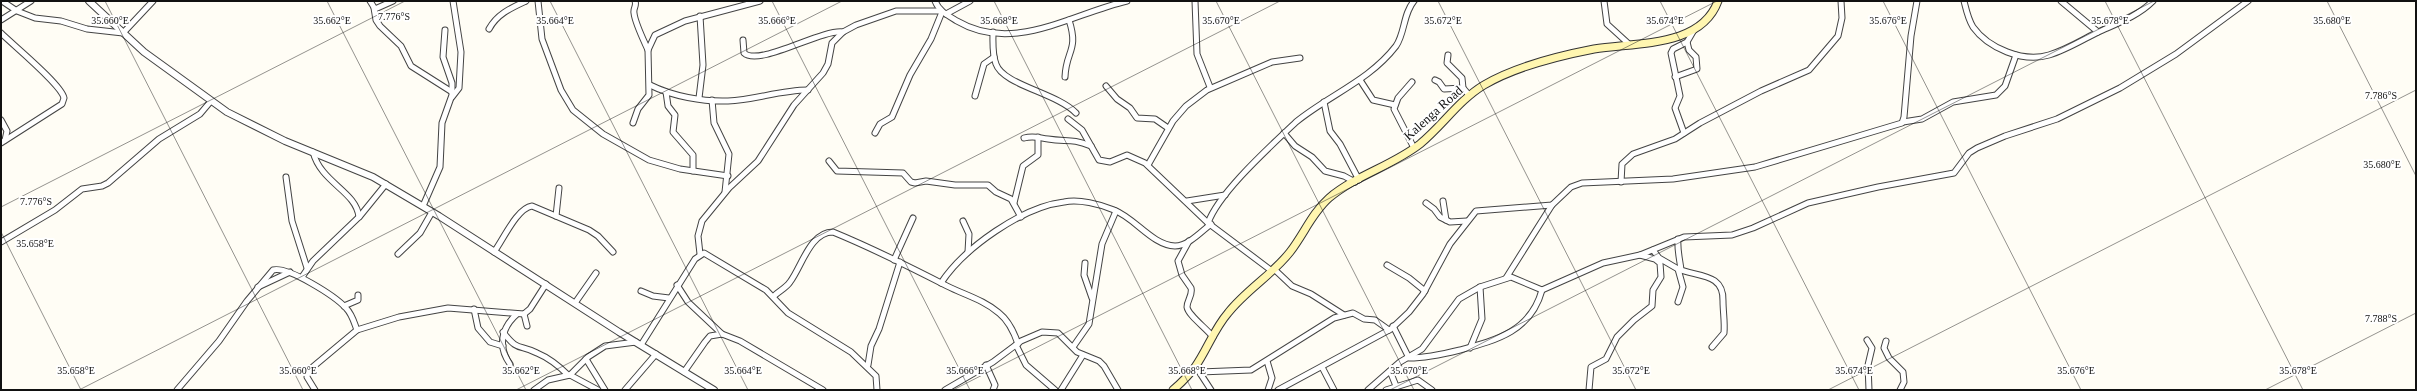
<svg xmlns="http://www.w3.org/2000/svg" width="2417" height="391" viewBox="0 0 2417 391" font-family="Georgia,serif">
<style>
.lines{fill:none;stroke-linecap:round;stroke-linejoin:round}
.minor-casing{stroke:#444;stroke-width:7}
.tertiary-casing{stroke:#444;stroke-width:8}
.secondary-casing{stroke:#333;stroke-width:9}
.minor{stroke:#fff;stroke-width:5}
.tertiary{stroke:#fff;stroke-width:6}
.secondary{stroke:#fff6b0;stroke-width:7}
.ticks{fill:none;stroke:#111;stroke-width:1;stroke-opacity:0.45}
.labels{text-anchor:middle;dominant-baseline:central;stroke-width:4;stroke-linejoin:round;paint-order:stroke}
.street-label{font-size:13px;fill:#111;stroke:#fff}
.ticks-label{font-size:10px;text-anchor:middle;fill:#111;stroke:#fff;stroke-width:4;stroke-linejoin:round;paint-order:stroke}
</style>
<rect width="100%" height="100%" fill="#fffdf5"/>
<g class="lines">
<!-- minor casing -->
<g class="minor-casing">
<g id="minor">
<path d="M2 1 17 11 35 18 61 21 87 29 123 33 153 1"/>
<path d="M370 1 375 9 393 1"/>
<path d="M538 1 542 39 561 90 573 110 603 134 649 160 680 169 728 176"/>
<path d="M635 1C637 6 633 8 634 13 635 23 644 41 648 50"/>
<path d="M935 1C939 11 947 15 957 21 1013 54 1071 14 1127 1"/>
<path d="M1195 1 1197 54 1210 87"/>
<path d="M1604 1 1607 24 1630 45"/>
<path d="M1964 1C1966 9 1968 19 1973 27 1988 48 2023 63 2049 55 2066 50 2082 40 2098 32 2118 23 2138 16 2153 1"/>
<path d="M2061 1 2098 32"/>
<path d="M374 8 376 20 380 26 401 46 411 66 452 92"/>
<path d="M946 14 970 1"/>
<path d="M1 20 31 1"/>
<path d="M489 29C497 14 511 8 526 1"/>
<path d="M993 32C993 42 992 54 996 64 1003 85 1057 93 1076 113"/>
<path d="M1 33C13 45 62 85 64 98L62 104 1 143"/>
<path d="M743 40 744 53C759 67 821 29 843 32"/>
<path d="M1448 55 1447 63 1462 78 1463 88 1469 95"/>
<path d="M1065 77C1066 50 1079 51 1069 20"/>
<path d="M1675 77 1697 69 1696 57 1689 50 1687 42 1694 30"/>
<path d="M1360 80 1373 100 1395 105"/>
<path d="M1435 80 1439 82 1444 89 1463 88"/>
<path d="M1412 82 1398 98 1394 109 1414 148"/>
<path d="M650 85C672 96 703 102 728 101 755 100 780 90 808 90"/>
<path d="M1106 86 1117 99 1130 108 1137 118 1155 119 1168 128"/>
<path d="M666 92 668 106 675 115 673 132 693 155V171"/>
<path d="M975 96 984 64 994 57"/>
<path d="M452 97 459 88 461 52 453 1"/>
<path d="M699 98 703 65 700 16"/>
<path d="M712 100 714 123 729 154 725 192"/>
<path d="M1324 102 1330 131 1340 144 1359 180"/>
<path d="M1068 119 1082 130 1099 160 1110 162 1127 155 1145 163 1208 223 1272 271"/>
<path d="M1 120 7 131 5 140"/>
<path d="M1903 122 1922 119 1953 102 1996 95 2005 86 2016 55"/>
<path d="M633 123 638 109 649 95 648 50 655 35 685 21 760 1"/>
<path d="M875 133 880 124 892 117 910 75 931 39 942 12"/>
<path d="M1284 133 1295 146 1312 157 1325 171 1344 176 1355 182"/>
<path d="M1684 133 1675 108 1680 96 1671 53 1673 49 1687 42"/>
<path d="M1024 138C1034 135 1039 138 1048 139 1067 142 1071 138 1091 146"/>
<path d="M313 152C321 183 356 191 359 217"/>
<path d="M829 161 837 171 903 173 911 182 915 183 926 181 955 185H988L996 192 1011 199 1021 217"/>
<path d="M1148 165 1173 121 1186 106 1207 90 1272 62 1300 58"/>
<path d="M286 177 292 221 307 268"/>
<path d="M1621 182 1622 164 1633 154 1675 139 1700 123 1761 91 1809 70 1838 36 1842 18 1841 1"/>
<path d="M1187 201 1225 195"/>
<path d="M1443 201 1446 220"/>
<path d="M1014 203 1023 166 1038 155V137"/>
<path d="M1426 203 1434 209 1440 217 1450 222 1467 221"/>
<path d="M423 206 440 167 442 123 452 95V83L443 57 445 30"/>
<path d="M556 216 559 188"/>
<path d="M963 221 969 234 968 252"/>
<path d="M1208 223C1219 192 1272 145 1296 122 1329 95 1369 81 1396 46 1405 33 1403 14 1414 1"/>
<path d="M1678 239C1677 250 1680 260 1681 270"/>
<path d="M1189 241 1178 261 1182 275 1191 288C1193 295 1187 300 1187 307 1188 315 1206 328 1213 337"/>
<path d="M1 242 55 210 82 189 102 186 108 183 159 139 200 114 211 101"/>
<path d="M1653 250 1659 258 1678 269 1683 287 1678 302"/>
<path d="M494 252C503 240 517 208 532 206L589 230 598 236 613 252"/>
<path d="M398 254 420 233 432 212"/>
<path d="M700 254 698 236 702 221 729 188 758 161 794 105 823 73 828 64 832 43 843 32 856 25 896 11H940"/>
<path d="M894 260 913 218"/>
<path d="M1085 263 1084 275 1092 298"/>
<path d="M1387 265 1409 278 1425 291"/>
<path d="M1274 269 1292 286 1311 294 1344 315"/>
<path d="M1678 269C1698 277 1724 273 1723 301 1723 312 1725 322 1724 333L1712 347"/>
<path d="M302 277 313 261 360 216 386 184"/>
<path d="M1506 278 1552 205"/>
<path d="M941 283C964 248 1022 207 1064 202 1079 199 1100 204 1114 210 1135 218 1152 245 1175 246 1188 246 1201 232 1211 224"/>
<path d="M677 285 688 302 722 334"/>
<path d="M258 287 290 272"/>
<path d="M641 291 653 296 669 298"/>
<path d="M774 296C779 291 786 288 790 282 802 266 810 232 833 232 872 248 910 267 947 286 965 295 984 300 999 313 1009 321 1014 332 1018 344"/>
<path d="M575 303 596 273"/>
<path d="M344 306 358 300V295"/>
<path d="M474 309 478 328 490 342 503 346"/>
<path d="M524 314 527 326"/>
<path d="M1393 326 1408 356"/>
<path d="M503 332C518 352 519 344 537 353 549 358 559 366 568 375"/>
<path d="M1867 340 1872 348 1868 365 1869 390"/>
<path d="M1886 341 1884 348 1889 358 1903 372 1904 382 1900 390"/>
<path d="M641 345 695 259 704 253 766 290 788 313 851 352 876 376 877 390"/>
<path d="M1016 345 1026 365 1055 390"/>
<path d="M1073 347 1089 324 1102 244 1116 211"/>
<path d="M1470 348 1482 319 1480 287"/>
<path d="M1409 358C1426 358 1444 354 1460 350 1497 340 1531 331 1542 290"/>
<path d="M586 359 605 390"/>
<path d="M1267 361 1272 378 1268 390"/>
<path d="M510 364C497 346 502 327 517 314"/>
<path d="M868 365 871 346 879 329 900 262"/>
<path d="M986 365 995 385 993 390"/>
<path d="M1322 367 1334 390"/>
<path d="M1198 370 1211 390"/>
<path d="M1390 371 1396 386"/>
<path d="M684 372 705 342 710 336 722 334 740 341 823 390"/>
<path d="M1200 372 1251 370 1334 318 1353 313 1364 319 1375 320 1389 330"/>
<path d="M570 375 588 357 605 346 636 342"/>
<path d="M177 390 219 341 247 301 273 270C288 266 335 296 346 308 352 314 354 322 357 330"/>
<path d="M315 390 307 377 308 371 357 330 399 317 448 308 524 314 530 309 546 284"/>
<path d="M534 390 548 380 570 375 598 390"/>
<path d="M625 390 656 354"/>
<path d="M945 390 993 362 1021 341 1042 332 1058 333 1077 352 1099 361 1104 366 1118 390"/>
<path d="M1061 390 1083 355"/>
<path d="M1278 390 1391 329 1409 312 1423 294 1450 244 1476 211 1552 205 1571 187 1582 183 1673 179 1755 167 1902 123 1904 117 1911 36 1917 1"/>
<path d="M1368 390 1400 362 1422 349 1459 299 1480 287 1511 277 1542 290 1603 263 1640 255 1684 237 1732 235 1753 228 1808 203 1878 187 1954 173 1969 153 1977 148 2005 136 2057 119 2120 88 2176 54 2248 1"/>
<path d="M1386 390 1418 380 1432 390"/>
<path d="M1589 390 1591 367 1606 359 1617 337 1634 320 1652 306 1653 290 1661 277 1660 263 1655 259 1640 255"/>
</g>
</g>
<!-- tertiary casing -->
<g class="tertiary-casing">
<path id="tertiary" d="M89 1 144 52 227 112 285 141 373 177 439 216 619 332 714 390"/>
</g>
<!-- secondary casing -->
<g class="secondary-casing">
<path id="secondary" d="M1173 390C1181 383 1189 375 1195 367 1207 350 1214 329 1228 313 1246 290 1272 275 1290 252 1304 234 1312 213 1329 198 1356 175 1392 166 1420 144 1443 125 1459 100 1484 85 1516 66 1558 56 1594 49 1635 42 1701 48 1718 1"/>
</g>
<!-- minor -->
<use href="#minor" class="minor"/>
<!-- tertiary -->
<use href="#tertiary" class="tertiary"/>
<!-- secondary -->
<use href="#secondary" class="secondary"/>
</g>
<!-- ticks -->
<path class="ticks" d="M105 1 303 390M327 1 526 390M550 1 748 390M772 1 970 390M994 1 1192 390M1216 1 1414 390M1438 1 1636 390M1660 1 1859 390M1883 1 2081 390M2105 1 2303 390M2327 1 2416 176M1 207 405 1M1 232 81 390M79 390 842 1M516 390 1280 1M953 390 1717 1M1390 390 2154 1M1828 390 2416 90M2265 390 2416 313"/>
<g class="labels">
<!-- street labels -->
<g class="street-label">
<text transform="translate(1433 113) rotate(-42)">Kalenga Road</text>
</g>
</g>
<g class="ticks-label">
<text x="394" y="20">7.776°S</text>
<text x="2332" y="24">35.680°E</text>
<text x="2110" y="24">35.678°E</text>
<text x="110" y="24">35.660°E</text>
<text x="332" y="24">35.662°E</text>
<text x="555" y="24">35.664°E</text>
<text x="777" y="24">35.666°E</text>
<text x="999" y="24">35.668°E</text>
<text x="1221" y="24">35.670°E</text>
<text x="1443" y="24">35.672°E</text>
<text x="1665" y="24">35.674°E</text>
<text x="1888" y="24">35.676°E</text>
<text x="2381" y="99">7.786°S</text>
<text x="2382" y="168">35.680°E</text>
<text x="36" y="205">7.776°S</text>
<text x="35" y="247">35.658°E</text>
<text x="2381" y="322">7.788°S</text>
<text x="76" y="374">35.658°E</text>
<text x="298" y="374">35.660°E</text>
<text x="521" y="374">35.662°E</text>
<text x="743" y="374">35.664°E</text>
<text x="965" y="374">35.666°E</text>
<text x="1187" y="374">35.668°E</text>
<text x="1409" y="374">35.670°E</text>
<text x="1631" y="374">35.672°E</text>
<text x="1854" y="374">35.674°E</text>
<text x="2076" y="374">35.676°E</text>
<text x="2298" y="374">35.678°E</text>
</g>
<!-- border -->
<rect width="2417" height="391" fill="none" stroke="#111111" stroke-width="4"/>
</svg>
